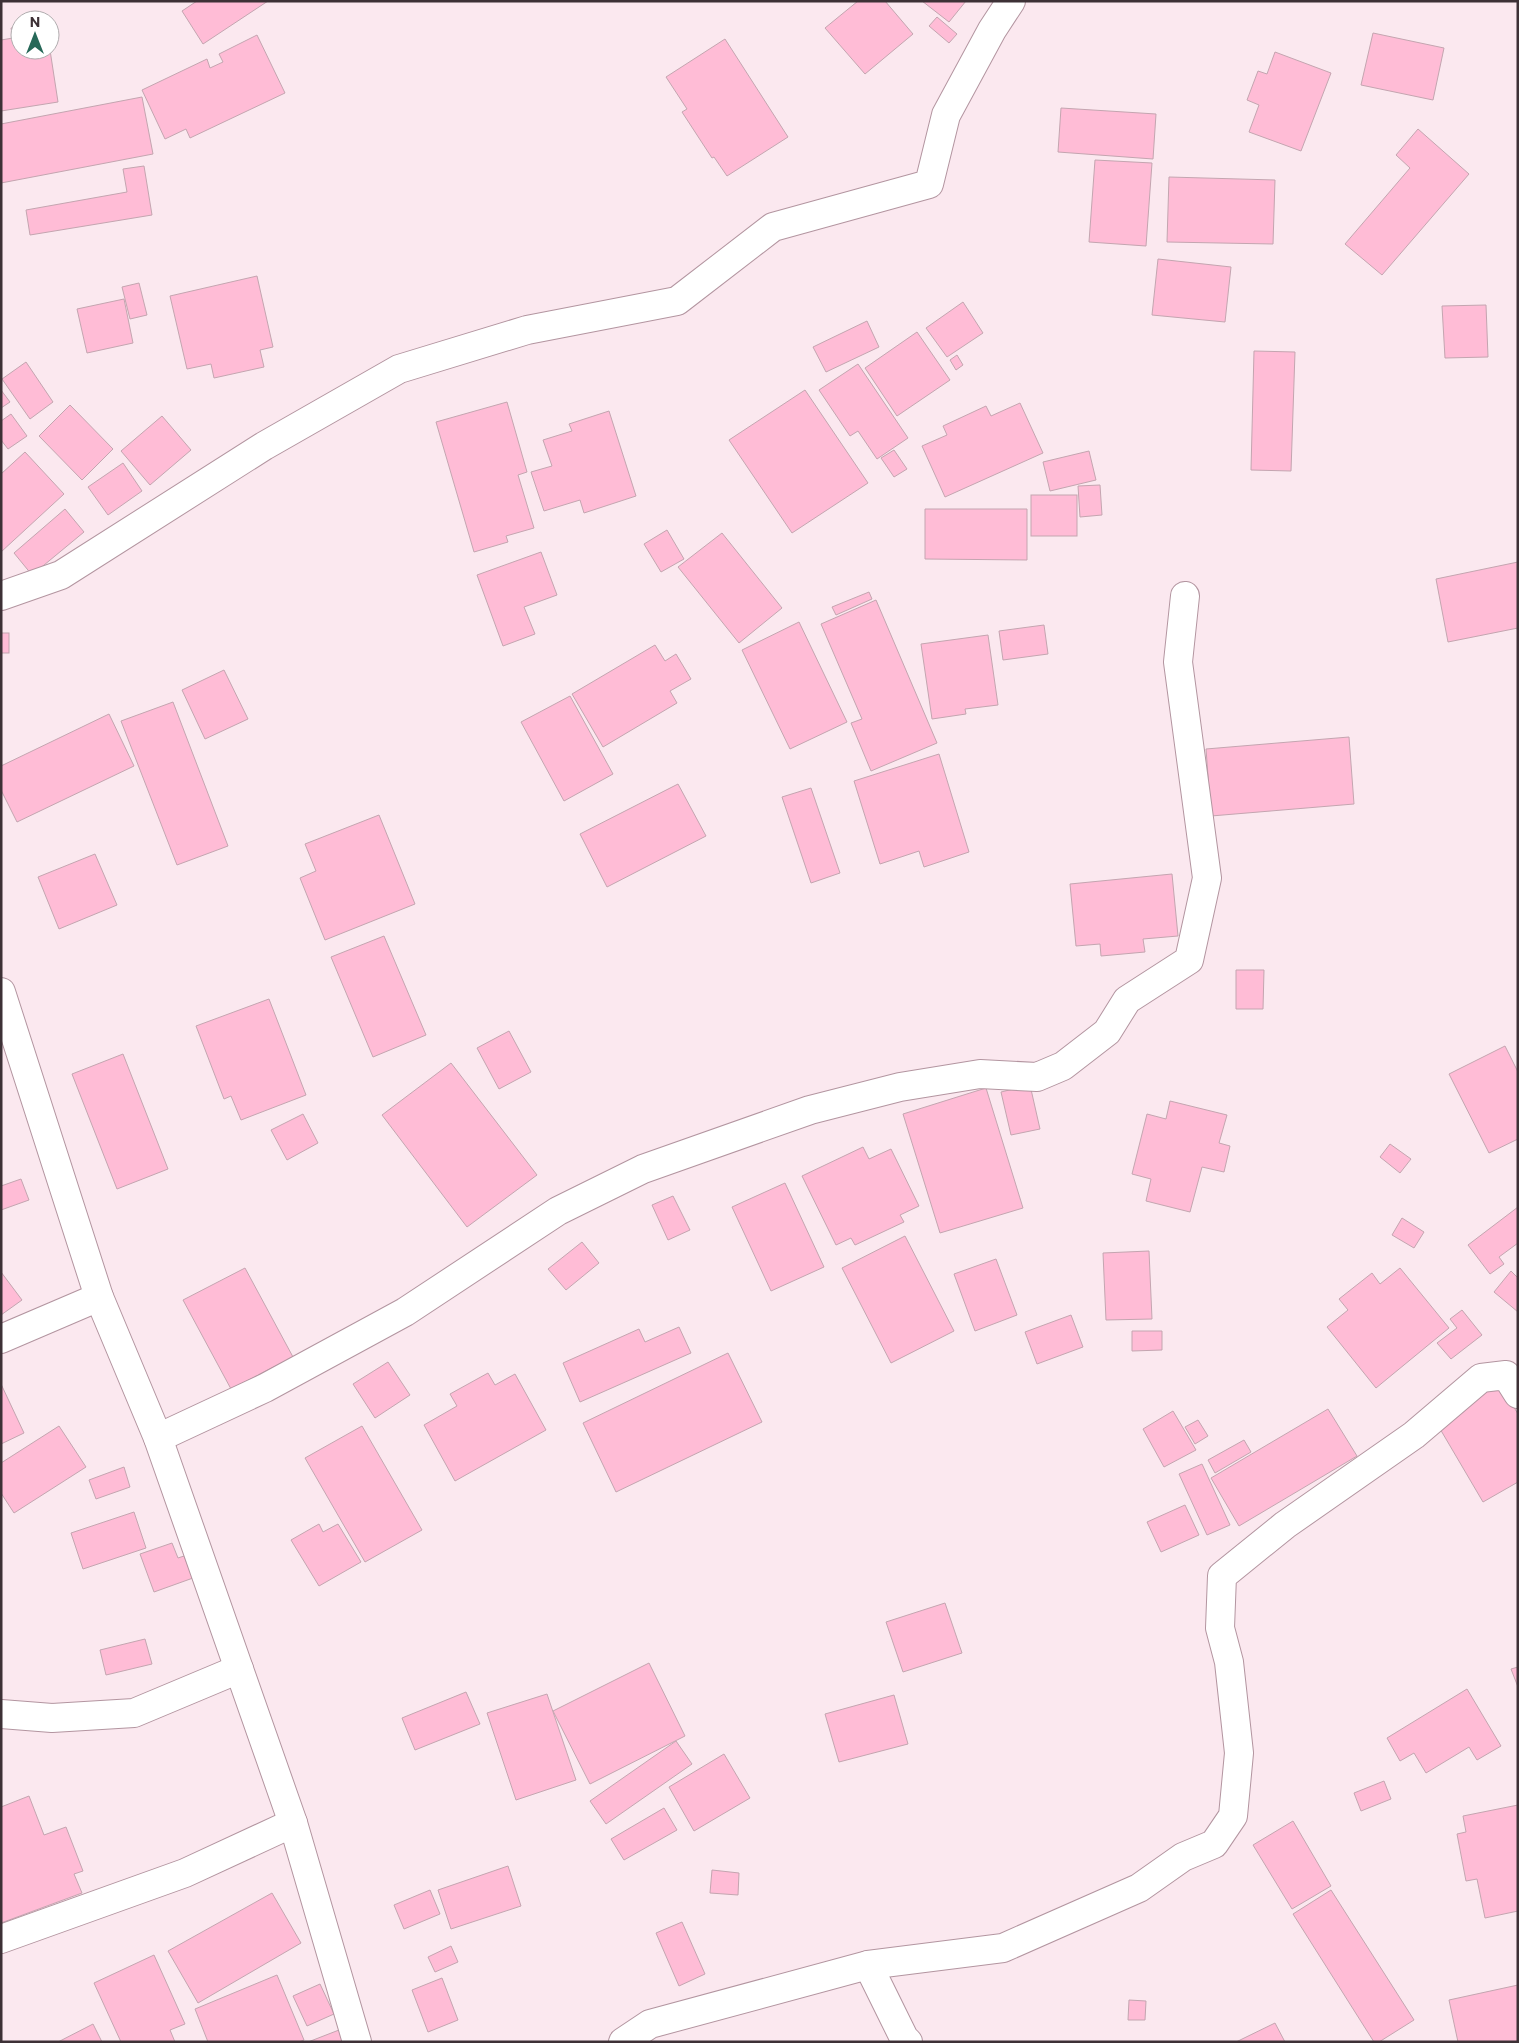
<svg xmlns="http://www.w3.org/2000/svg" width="1519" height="2043" viewBox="0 0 1519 2043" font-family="Commissioner,sans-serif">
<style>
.building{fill:#ffbcd6;stroke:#c4a5b0}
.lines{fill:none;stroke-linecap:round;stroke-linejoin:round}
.street-casing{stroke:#b395a0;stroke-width:30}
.street{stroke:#fff;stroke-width:28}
</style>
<rect width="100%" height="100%" fill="#fbe8ef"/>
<!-- building -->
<g class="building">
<path d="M197 1H268L203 44 182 11Z"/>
<path d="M858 1H885L913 34 865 74 825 28Z"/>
<path d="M922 1H966L949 22Z"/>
<path d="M937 17 957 34 949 43 929 26Z"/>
<path d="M20 27V50H50L58 102 1 111V40L13 38 11 28Z"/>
<path d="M1373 33 1444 48 1433 100 1361 85Z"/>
<path d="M257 35 285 93 190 138 186 129 165 139 142 90 207 59 210 68 223 62 219 54Z"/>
<path d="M725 39 788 137 727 176 714 157 712 158 682 112 687 109 666 77Z"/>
<path d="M1275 52 1331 73 1301 151 1249 132 1259 105 1247 100 1258 71 1267 74Z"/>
<path d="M142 97 153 154 1 183V124Z"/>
<path d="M1061 108 1156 114 1153 159 1058 152Z"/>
<path d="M1418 129 1469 174 1382 275 1345 244 1410 168 1396 155Z"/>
<path d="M1095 160 1152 163 1146 246 1089 242Z"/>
<path d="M144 166 152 215 30 235 26 210 127 192 123 169Z"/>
<path d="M1169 177 1275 180 1273 244 1167 242Z"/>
<path d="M1158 259 1231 267 1225 322 1152 315Z"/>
<path d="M257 276 273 347 260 350 264 367 214 378 211 364 187 369 170 296Z"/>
<path d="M139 283 147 315 130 319 122 287Z"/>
<path d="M124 299 133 343 87 353 77 309Z"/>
<path d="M963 302 983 333 947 357 926 328Z"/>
<path d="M1486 305 1488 357 1445 358 1442 306Z"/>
<path d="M867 321 879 347 826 372 813 347Z"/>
<path d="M917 332 950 380 897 416 865 368Z"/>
<path d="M1254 351 1295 352 1291 471 1251 470Z"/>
<path d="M957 355 963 365 956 370 950 360Z"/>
<path d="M26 362 53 402 30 419 2 379Z"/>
<path d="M858 364 908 438 877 459 858 431 850 436 819 390Z"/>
<path d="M1 390 10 402 1 408Z"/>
<path d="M805 390 868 483 792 533 729 440Z"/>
<path d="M507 402 527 472 518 475 534 528 506 536 508 542 474 552 436 422Z"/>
<path d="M1020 403 1043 453 945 497 922 446 947 435 943 426 986 406 991 416Z"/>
<path d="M70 405 113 449 82 480 39 436Z"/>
<path d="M609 411 636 496 584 513 580 500 544 511 531 472 552 466 543 440 572 431 569 424Z"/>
<path d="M11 414 27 436 8 449 1 440V421Z"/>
<path d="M162 416 191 450 150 485 121 451Z"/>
<path d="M894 450 907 469 894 477 881 458Z"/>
<path d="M1089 451 1096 480 1050 491 1043 462Z"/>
<path d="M25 452 64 494 1 552V474Z"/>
<path d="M123 463 142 491 108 515 88 487Z"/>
<path d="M1100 485 1102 515 1080 517 1078 486Z"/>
<rect x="1031" y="495" width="46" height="41"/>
<path d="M65 509 84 532 32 575 14 553Z"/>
<path d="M925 509H1027V560L925 559Z"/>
<path d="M667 530 684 559 661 572 644 544Z"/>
<path d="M722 533 782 608 739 643 678 567Z"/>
<path d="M541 552 557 595 524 607 535 634 503 646 477 575Z"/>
<path d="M1518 562V628L1448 642 1436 579Z"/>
<path d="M869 592 872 599 836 615 832 607Z"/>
<path d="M876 600 937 743 871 771 851 723 862 719 821 624Z"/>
<path d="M799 622 847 722 790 749 742 650Z"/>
<path d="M1044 625 1048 654 1003 660 999 631Z"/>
<rect x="1" y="633" width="8" height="20"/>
<path d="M988 635 998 705 965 709 966 714 932 719 921 644Z"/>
<path d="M655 645 665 661 676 654 691 679 670 691 677 703 603 747 572 694Z"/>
<path d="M224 670 248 719 205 739 182 690Z"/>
<path d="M570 696 613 774 564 801 521 722Z"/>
<path d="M173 702 228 846 177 865 121 721Z"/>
<path d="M109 714 134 766 17 822 1 790V766Z"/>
<path d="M1349 737 1354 804 1211 816 1206 749Z"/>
<path d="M939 754 969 852 924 867 919 851 880 864 854 781Z"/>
<path d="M678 784 706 836 607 887 580 834Z"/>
<path d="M811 788 840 873 811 883 782 797Z"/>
<path d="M379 815 415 904 325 940 300 878 316 871 305 844Z"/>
<path d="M95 854 117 905 59 929 38 877Z"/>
<path d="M1172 874 1178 936 1143 939 1145 952 1101 956 1100 944 1076 946 1070 884Z"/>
<path d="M384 936 426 1035 373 1057 331 957Z"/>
<path d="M1236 970H1264L1263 1009H1236Z"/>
<path d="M269 999 306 1095 241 1120 231 1096 224 1099 196 1026Z"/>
<path d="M509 1031 531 1072 499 1089 477 1048Z"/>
<path d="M1505 1046 1518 1072V1139L1489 1153 1449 1074Z"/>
<path d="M123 1054 168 1169 117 1189 72 1074Z"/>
<path d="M451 1063 537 1175 467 1227 382 1115Z"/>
<path d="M1030 1085 1040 1129 1011 1135 1001 1092Z"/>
<path d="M986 1088 1023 1208 940 1233 903 1114Z"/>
<path d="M1170 1101 1227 1115 1219 1143 1230 1146 1224 1172 1202 1167 1190 1212 1146 1201 1151 1179 1132 1174 1147 1114 1166 1119Z"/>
<path d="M303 1114 318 1143 287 1160 271 1130Z"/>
<path d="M1390 1144 1411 1159 1400 1173 1380 1157Z"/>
<path d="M863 1147 869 1159 891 1149 919 1206 900 1215 904 1222 855 1245 851 1238 836 1245 802 1176Z"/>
<path d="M21 1179 29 1200 1 1210V1186Z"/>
<path d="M785 1183 824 1267 771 1291 732 1207Z"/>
<path d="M673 1196 690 1230 668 1240 652 1205Z"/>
<path d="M1518 1207V1243L1499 1257 1504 1264 1490 1274 1468 1245Z"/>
<path d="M1402 1218 1424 1232 1414 1248 1392 1235Z"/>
<path d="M905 1236 954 1331 891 1363 842 1268Z"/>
<path d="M582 1242 599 1263 566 1290 548 1269Z"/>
<path d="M1149 1251 1152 1319 1106 1320 1103 1253Z"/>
<path d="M996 1259 1017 1315 975 1331 954 1274Z"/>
<path d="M245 1268 293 1357 231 1389 183 1300Z"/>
<path d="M1400 1268 1449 1328 1376 1388 1327 1327 1348 1310 1339 1299 1372 1273 1380 1284Z"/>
<path d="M1511 1271 1518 1278V1312L1494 1292Z"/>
<path d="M1 1272 22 1300 1 1315Z"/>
<path d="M1462 1310 1482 1335 1451 1359 1437 1343 1457 1328 1450 1319Z"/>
<path d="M1071 1315 1083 1347 1037 1364 1025 1332Z"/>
<path d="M679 1327 691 1353 580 1402 563 1363 639 1329 645 1342Z"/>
<path d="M1132 1331H1162V1350L1132 1351Z"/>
<path d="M728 1353 762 1422 616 1492 583 1423Z"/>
<path d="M388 1362 410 1395 375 1418 353 1384Z"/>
<path d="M488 1373 495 1385 515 1374 546 1430 455 1481 424 1425 457 1406 450 1394Z"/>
<path d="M1 1384 24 1433 1 1444Z"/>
<path d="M1500 1384 1518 1414V1482L1483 1502 1436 1422Z"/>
<path d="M1328 1409 1357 1456 1239 1526 1211 1478Z"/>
<path d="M1173 1411 1196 1450 1164 1467 1143 1429Z"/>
<path d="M1198 1420 1208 1436 1195 1444 1185 1427Z"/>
<path d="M59 1426 86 1467 14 1513 1 1493V1463Z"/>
<path d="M362 1426 422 1530 365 1562 305 1458Z"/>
<path d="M1244 1440 1251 1452 1215 1473 1208 1460Z"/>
<path d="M1202 1464 1230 1525 1207 1535 1179 1474Z"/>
<path d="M124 1467 130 1487 96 1499 89 1480Z"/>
<path d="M1185 1505 1199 1535 1161 1552 1147 1522Z"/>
<path d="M134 1512 146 1548 83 1569 71 1533Z"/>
<path d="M319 1524 323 1532 338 1524 361 1562 319 1586 291 1540Z"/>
<path d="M172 1543 178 1558 184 1556 193 1578 154 1592 140 1554Z"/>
<path d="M945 1603 962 1653 903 1672 886 1622Z"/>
<path d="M145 1639 152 1664 106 1675 100 1650Z"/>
<path d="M649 1663 685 1736 590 1784 553 1711Z"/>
<path d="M1518 1667V1687L1511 1669Z"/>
<path d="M1467 1689 1501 1746 1477 1760 1469 1747 1426 1773 1414 1753 1400 1761 1387 1738Z"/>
<path d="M466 1692 480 1724 415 1750 402 1718Z"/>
<path d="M547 1694 576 1780 516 1800 487 1713Z"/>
<path d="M894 1695 908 1744 839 1762 825 1714Z"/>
<path d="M676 1741 692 1764 606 1824 590 1801Z"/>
<path d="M724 1754 750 1798 694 1831 669 1787Z"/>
<path d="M1384 1781 1391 1799 1361 1811 1354 1793Z"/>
<path d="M29 1796 44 1835 66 1827 83 1871 74 1874 82 1893 1 1923V1807Z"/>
<path d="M1518 1805V1911L1485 1918 1477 1879 1466 1881 1457 1834 1466 1832 1463 1816Z"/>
<path d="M664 1808 677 1830 624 1860 611 1839Z"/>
<path d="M1293 1821 1331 1886 1292 1909 1253 1845Z"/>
<path d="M508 1866 521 1906 451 1929 438 1890Z"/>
<path d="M712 1870 739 1873 738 1895 710 1893Z"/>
<path d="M430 1890 440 1914 404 1929 394 1905Z"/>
<path d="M1331 1890 1414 2020 1379 2042H1374L1293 1914Z"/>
<path d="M272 1893 301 1943 198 2003 168 1951Z"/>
<path d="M682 1922 705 1974 679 1986 656 1933Z"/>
<path d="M451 1946 458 1962 435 1972 428 1957Z"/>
<path d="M154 1955 185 2024 170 2030 175 2042H121L94 1983Z"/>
<path d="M277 1975 304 2040 299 2042H208L195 2009Z"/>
<path d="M442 1978 458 2020 428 2032 412 1990Z"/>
<path d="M320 1984 334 2014 307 2026 293 1996Z"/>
<path d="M1518 1985V2042H1458L1449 2000Z"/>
<path d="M1129 2000 1146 2001 1145 2020H1128Z"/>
<path d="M1275 2023 1285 2042H1236Z"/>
<path d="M93 2024 102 2042H58Z"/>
<path d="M339 2030 344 2042H308Z"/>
</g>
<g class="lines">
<!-- street casing -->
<g class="street-casing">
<g id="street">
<path d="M1 596 61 575 264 446 399 369 527 330 677 301 773 227 929 184 946 115 992 30 1011 1"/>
<path d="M1 992 99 1297 158 1438 293 1823 357 2042"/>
<path d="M1 1339 99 1297"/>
<path d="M158 1438 265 1388 405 1312 558 1211 643 1169 810 1110 900 1087 980 1074 1037 1077 1063 1066 1107 1032 1127 1000 1189 960 1207 878 1178 662 1185 596"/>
<path d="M1 1714 52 1718 134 1713 239 1669"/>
<path d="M1 1939 185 1873 293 1823"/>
<path d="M868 1965 904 2038 908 2042"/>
<path d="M623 2042 650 2024 868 1965 1003 1948 1139 1888 1183 1857 1214 1844 1233 1816 1239 1753 1229 1662 1220 1628 1222 1576 1285 1525 1414 1435 1481 1378 1506 1375 1518 1394"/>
</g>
</g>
<!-- street -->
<use href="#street" class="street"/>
</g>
<!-- border -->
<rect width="1519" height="2043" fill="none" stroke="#3d3136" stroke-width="5"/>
<!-- north arrow -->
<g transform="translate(35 35)"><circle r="24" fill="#ffffff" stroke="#b1adaf"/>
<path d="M0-4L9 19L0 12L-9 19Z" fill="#266858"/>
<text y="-8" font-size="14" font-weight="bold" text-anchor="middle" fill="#3d3136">N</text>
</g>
</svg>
